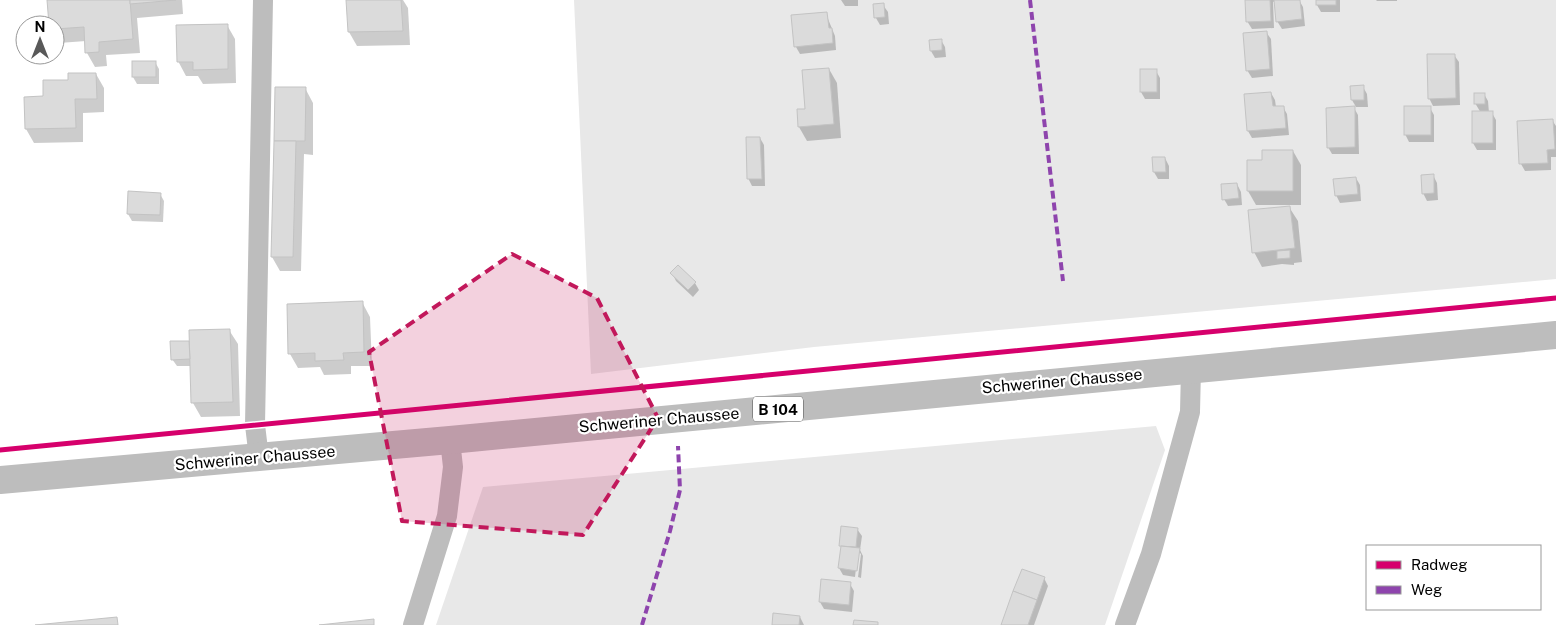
<svg xmlns="http://www.w3.org/2000/svg" width="1556" height="625" viewBox="0 0 1556 625" font-family="'Public Sans',sans-serif">
<style>
.green{fill:#e8e8e8}
.shadow{fill:#0003}
.building{fill:#dbdbdb;stroke:#c3c3c3}
.lines{fill:none;stroke-linecap:round;stroke-linejoin:round}
.lane{stroke:#bdbdbd;stroke-width:20}
.primary{stroke:#bdbdbd;stroke-width:28}
.quiet{stroke:#8e44ad;stroke-width:4;stroke-dasharray:8 4;stroke-linecap:butt}
.cycleway-casing{stroke:#fff;stroke-width:8}
.cycleway{stroke:#d6006c;stroke-width:5}
.marked{fill:#c2185b;fill-opacity:0.2;stroke:#c2185b;stroke-width:4;stroke-dasharray:10 6;stroke-linejoin:round}
.labels{text-anchor:middle;dominant-baseline:central;stroke-width:4.5;stroke-linejoin:round;paint-order:stroke}
.shield{fill:#fff;stroke:#4c4c4c;stroke-width:1}
.shield-label{font-size:15px;font-weight:bold;fill:#000}
.street-label{font-size:16px;fill:#000;stroke:#fff}
</style>
<rect width="100%" height="100%" fill="#fff"/>
<!-- green -->
<g class="green">
<path d="M574 0H1556V279L814 347 591 374Z"/>
<path d="M1156 426 1165 450 1105 625H436L483 487Z"/>
</g>
<!-- shadow -->
<g class="shadow">
<path d="M49 0H182L183 14 137 18 140 53 106 55 107 66 95 67 87 53 86 41 59 43 55 36V25H51Z"/>
<path d="M347 0H403L408 8 410 45 357 46 349 32Z"/>
<path d="M841 0H858V6H845Z"/>
<path d="M1246 0H1299L1303 7 1305 26 1282 29 1277 21 1275 1 1273 2 1274 28 1252 29 1247 21Z"/>
<path d="M1317 0H1340V12H1321L1317 5Z"/>
<path d="M1376 0H1397V1H1377Z"/>
<path d="M883 5 888 12 889 24 880 25 876 18Z"/>
<path d="M826 14 835 36 836 50 800 54 796 47Z"/>
<path d="M227 25 235 39 236 83 203 84 198 76H186L178 61Z"/>
<path d="M1266 32 1271 39 1273 76 1252 78 1247 70Z"/>
<path d="M941 40 945 47 946 57 935 58 931 51Z"/>
<path d="M1454 55 1459 62 1460 105 1433 106 1429 98Z"/>
<path d="M155 62 159 69V84H137L133 77Z"/>
<path d="M829 69 837 83 841 138 807 141 799 127 806 110Z"/>
<path d="M1156 71 1160 78V99H1145L1141 92Z"/>
<path d="M96 74 104 88V112L83 113V142L34 143 26 129 45 97 70 81Z"/>
<path d="M1363 87 1367 94 1368 107H1356L1352 100Z"/>
<path d="M276 88H305L313 103V155L304 154 301 271H280L272 257Z"/>
<path d="M1271 93 1275 100 1276 107H1283L1287 114 1289 135 1252 138 1248 131Z"/>
<path d="M1484 94 1488 101 1489 113H1492L1496 120V150H1477L1473 143 1481 113 1475 103Z"/>
<path d="M1354 108 1358 115 1359 154H1332L1328 147Z"/>
<path d="M1430 108 1434 115V142H1409L1405 134Z"/>
<path d="M1552 120 1556 126V157H1551V170L1525 171 1521 164Z"/>
<path d="M760 138 764 145 765 186H752L748 178Z"/>
<path d="M1293 151 1301 165V205H1256L1248 191 1263 161Z"/>
<path d="M1165 158 1169 166V179H1158L1154 172Z"/>
<path d="M1433 175 1437 183 1438 200 1427 201 1423 193Z"/>
<path d="M1356 178 1360 185 1361 201 1340 203 1336 195Z"/>
<path d="M1237 184 1241 192 1242 205 1228 206 1224 199Z"/>
<path d="M160 194 164 201 163 222 132 221 128 214Z"/>
<path d="M1289 207 1298 221 1302 262 1294 263V265L1282 264 1262 267 1254 252Z"/>
<path d="M672 273 695 283 699 290 693 297 676 281Z"/>
<path d="M362 302 370 317 372 366H351V374L324 375 320 367 298 368 290 354 288 305Z"/>
<path d="M229 330 238 344 240 416 201 417 193 403 191 366H177L172 359 188 342 191 347Z"/>
<path d="M857 529 862 536 860 550 863 556 861 578 858 577 861 554 858 551 855 577 843 575 839 568 842 548 840 545Z"/>
<path d="M1044 578 1048 586 1034 625H1003Z"/>
<path d="M850 584 854 591 852 612 824 609 820 602Z"/>
<path d="M800 617 804 625H773Z"/>
</g>
<!-- building -->
<g class="building">
<path d="M47 0H130L133 39 99 42V52L85 53 84 27 55 29V25H49Z"/>
<path d="M130 0H176L130 4Z"/>
<path d="M346 0H401L403 31 348 32Z"/>
<path d="M1245 0H1270L1271 21 1246 22Z"/>
<path d="M1274 0H1300L1302 19 1276 22Z"/>
<rect x="1316" y="0" width="20" height="5"/>
<path d="M884 3 885 17 874 18 873 4Z"/>
<path d="M827 12 829 28H832L833 43 794 47 791 15Z"/>
<path d="M228 24V69L193 70V62H177L176 25Z"/>
<path d="M1267 31 1270 69 1246 71 1243 33Z"/>
<path d="M942 39V50L930 51 929 40Z"/>
<path d="M1427 54H1455L1456 98 1428 99Z"/>
<rect x="132" y="61" width="24" height="16"/>
<path d="M829 68 834 124 798 127 797 109H805L802 70Z"/>
<rect x="1140" y="69" width="17" height="23"/>
<path d="M68 73H96L97 99H75L76 128 25 129 24 97 43 96V80H68Z"/>
<path d="M1364 85V100H1351L1350 86Z"/>
<path d="M275 87H306L305 141H274Z"/>
<path d="M1271 92 1273 106H1284L1286 128 1247 131 1244 94Z"/>
<rect x="1474" y="93" width="11" height="11"/>
<path d="M1355 106V147L1327 148 1326 108Z"/>
<rect x="1404" y="106" width="27" height="29"/>
<rect x="1472" y="111" width="21" height="32"/>
<path d="M1553 119 1555 149 1547 150 1548 163 1519 164 1517 121Z"/>
<path d="M746 137H760L762 179H747Z"/>
<path d="M274 141H296L293 257H271Z"/>
<path d="M1262 150H1293V191H1247V160H1262Z"/>
<path d="M1152 157H1165L1166 172H1153Z"/>
<path d="M1434 174V193L1422 194 1421 175Z"/>
<path d="M1356 177 1358 194 1335 196 1333 179Z"/>
<path d="M1237 183 1239 198 1222 200 1221 184Z"/>
<path d="M128 191 161 193 160 215 127 214Z"/>
<path d="M1290 206 1295 248 1252 253 1248 210Z"/>
<path d="M1290 250V258L1277 259V251Z"/>
<path d="M678 265 696 282 688 290 670 273Z"/>
<path d="M363 301 364 352 343 353 344 360 315 361V353L288 354 287 304Z"/>
<path d="M230 329 233 402 191 403 189 330Z"/>
<path d="M170 341H189L190 359 171 360Z"/>
<path d="M841 526 858 528 856 547 839 546Z"/>
<path d="M841 546 860 548 857 571 838 568Z"/>
<path d="M1022 569 1045 577 1037 600 1013 591Z"/>
<path d="M821 579 851 582 849 605 819 602Z"/>
<path d="M1013 591 1037 600 1028 625H1001Z"/>
<path d="M773 613 800 616 799 625H772Z"/>
<path d="M117 617 118 625H35Z"/>
<path d="M374 619V625H319Z"/>
<path d="M854 620 878 622V625H853Z"/>
</g>
<g class="lines">
<!-- lane -->
<g class="lane">
<path d="M259 458 255 425 263 0"/>
<path d="M413 625 447 516 453 467 450 440"/>
<path d="M1125 625 1151 554 1190 412 1191 369"/>
</g>
<!-- primary -->
<path class="primary" d="M0 480 450 440 1556 335"/>
<!-- quiet -->
<g class="quiet">
<path d="M1030 0 1063 281"/>
<path d="M642 625 670 531 680 490 678 446"/>
</g>
<!-- cycleway casing -->
<g class="cycleway-casing">
<path id="cycleway" d="M0 450 1556 298"/>
</g>
<!-- cycleway -->
<use href="#cycleway" class="cycleway"/>
</g>
<!-- marked area -->
<path class="marked" d="M512 254 597 298 658 418 583 535 402 521 369 352Z"/>
<g class="labels">
<!-- shield labels -->
<rect class="shield" x="753" y="396.5" width="50" height="25" rx="4"/>
<g class="shield-label">
<text x="778" y="409">B 104</text>
</g>
<!-- street labels -->
<g class="street-label">
<text transform="translate(1062 381) rotate(-5)">Schweriner Chaussee</text>
<text transform="translate(659 420) rotate(-5)">Schweriner Chaussee</text>
<text transform="translate(255 458) rotate(-5)">Schweriner Chaussee</text>
</g>
</g>
<!-- legend -->
<rect x="1366" y="545" width="175" height="65" fill="#ffffff" stroke="#999999"/>
<rect x="1376" y="561" width="25" height="8" fill="#d6006c" stroke="#999999"/>
<text x="1411" y="570" font-size="15" fill="#000000">Radweg</text>
<rect x="1376" y="586" width="25" height="8" fill="#8e44ad" stroke="#999999"/>
<text x="1411" y="595" font-size="15" fill="#000000">Weg</text>
<!-- north arrow -->
<g transform="translate(40 40)"><circle r="24" fill="#ffffff" stroke="#999999"/>
<path d="M0-4L9 19L0 12L-9 19Z" fill="#595959"/>
<text y="-8" font-size="14" font-weight="bold" text-anchor="middle" fill="#000000">N</text>
</g>
</svg>
